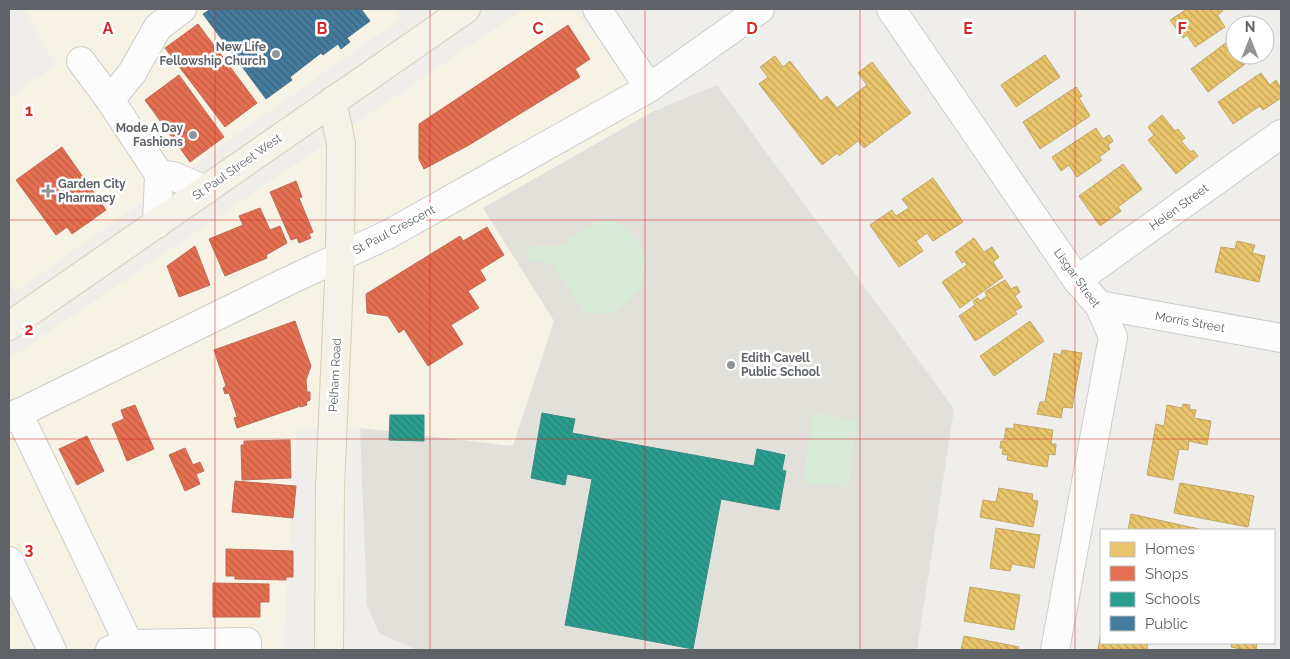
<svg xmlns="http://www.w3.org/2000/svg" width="1290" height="659" viewBox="0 0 1290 659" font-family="Raleway,sans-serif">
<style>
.commercial{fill:#f7f3e4}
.education{fill:#e2e0da}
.park{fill:#d8ebd6}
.homes{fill:url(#homes-back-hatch);stroke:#c0a769}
.shops{fill:url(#shops-back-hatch);stroke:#be6b58}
.schools{fill:url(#schools-back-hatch);stroke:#3a8c83}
.public{fill:url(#public-back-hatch);stroke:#4d748d}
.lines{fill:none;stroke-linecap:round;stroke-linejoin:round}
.minor-casing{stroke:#cbcccc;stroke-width:30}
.major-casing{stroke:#d7ceb8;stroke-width:30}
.minor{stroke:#fdfcfc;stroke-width:28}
.major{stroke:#f4f2e9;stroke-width:28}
.grid{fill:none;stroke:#d62828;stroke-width:1;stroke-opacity:0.55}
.poi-dot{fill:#919496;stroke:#fff;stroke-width:2}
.labels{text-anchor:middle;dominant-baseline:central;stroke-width:5;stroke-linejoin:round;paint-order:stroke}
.poi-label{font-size:12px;font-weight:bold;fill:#5f6368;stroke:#fff;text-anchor:end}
.street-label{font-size:12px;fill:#5f6368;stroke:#fff}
.grid-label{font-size:16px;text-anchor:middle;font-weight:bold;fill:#d62828;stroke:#fff;stroke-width:5;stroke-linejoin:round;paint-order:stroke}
</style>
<defs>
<pattern id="homes-back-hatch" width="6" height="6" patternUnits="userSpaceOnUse" patternTransform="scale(1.25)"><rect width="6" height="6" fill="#e9c46a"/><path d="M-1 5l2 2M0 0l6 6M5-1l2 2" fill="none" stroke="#c0a35b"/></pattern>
<pattern id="shops-back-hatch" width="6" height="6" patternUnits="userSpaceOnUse" patternTransform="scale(1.25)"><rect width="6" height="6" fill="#e76f51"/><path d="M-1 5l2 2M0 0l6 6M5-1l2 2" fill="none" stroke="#be5f47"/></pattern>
<pattern id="schools-back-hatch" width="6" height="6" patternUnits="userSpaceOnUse" patternTransform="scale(1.25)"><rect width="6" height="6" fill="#2a9d8f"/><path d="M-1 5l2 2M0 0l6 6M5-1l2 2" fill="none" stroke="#278479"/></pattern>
<pattern id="public-back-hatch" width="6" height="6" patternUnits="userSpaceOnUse" patternTransform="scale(1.25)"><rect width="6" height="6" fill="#457b9d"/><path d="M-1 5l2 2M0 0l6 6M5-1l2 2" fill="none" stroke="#3b647e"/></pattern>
</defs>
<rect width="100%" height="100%" fill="#efeeea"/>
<!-- commercial -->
<g class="commercial">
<path d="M27 9H394L401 18 15 292 9 283V98L56 65 24 11Z"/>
<path d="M524 9H574L652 112 483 208 554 321 513 446 360 428 297 429 283 650H9V359Z"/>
</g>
<!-- education -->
<path class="education" d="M717 85 954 409 917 650H417L379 633 367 605 360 428 513 446 554 321 483 208 652 112Z"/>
<!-- park -->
<g class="park">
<path d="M599 220H616L638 240 646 260 641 287 617 313H585L552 264 528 261 526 247 559 246Z"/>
<path d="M813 413 858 420 848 488 803 482Z"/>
</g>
<!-- homes -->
<g class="homes">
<path d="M1187 9H1222L1223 11 1217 15 1225 27 1195 47 1187 35 1183 38 1170 20Z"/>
<path d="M1235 36V55H1251L1253 58 1208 92 1191 69Z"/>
<path d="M1045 55 1060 77 1016 107 1001 85Z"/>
<path d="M775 56 783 67 790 61 821 101 827 96 837 108 867 85 858 73 872 62 911 113 864 148 858 141 839 156 837 153 822 165 759 84 768 77 760 67Z"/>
<path d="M1261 73 1270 85 1276 80 1281 88V98L1263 110 1260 106 1233 124 1218 102Z"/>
<path d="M1076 87 1082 96 1079 98 1090 116 1040 149 1023 122Z"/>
<path d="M1162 115 1175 131 1178 129 1185 138 1181 141 1191 152 1193 150 1198 156 1176 174 1148 140 1154 135 1148 127Z"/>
<path d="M1096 128 1103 139 1109 135 1113 141 1108 145 1110 149 1099 157 1102 160 1077 177 1069 165 1061 171 1052 157Z"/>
<path d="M1123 164 1142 189 1118 207 1121 211 1100 226 1079 196Z"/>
<path d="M933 178 963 222 933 241 927 233 916 241 923 251 899 267 870 225 892 210 896 216 909 208 902 199Z"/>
<path d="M974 238 984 252 992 247 999 257 993 262 1003 277 960 308 942 282 967 265 965 261 962 263 955 252Z"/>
<path d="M1237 241 1255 245 1252 253 1265 256 1259 282 1215 272 1221 247 1235 249Z"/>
<path d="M1005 280 1011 289 1017 286 1020 292 1015 296 1022 307 1015 311 1017 314 975 341 959 316 975 305 973 301 978 298 980 301 987 296 985 292Z"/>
<path d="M1030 321 1044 341 994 376 980 356Z"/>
<path d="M1062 350 1082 353 1072 408 1063 407 1061 418 1037 414 1040 402H1045L1054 353 1061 355Z"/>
<path d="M1183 404 1190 405 1189 409 1196 410 1194 418 1211 421 1207 445 1189 441 1188 450 1179 449 1173 480 1147 475 1156 424 1164 426 1167 405 1182 408Z"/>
<path d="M1014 424 1053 430 1051 444H1056L1055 455 1049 454 1047 467 1007 460 1008 455 1002 454 1003 448H1000L1001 441H1004L1006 428 1014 429Z"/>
<path d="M1180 483 1254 496 1248 527 1174 513Z"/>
<path d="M999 488 1033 494 1032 500 1038 501 1033 527 980 517 983 500 996 502Z"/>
<path d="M1131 514 1199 529 1198 530H1128Z"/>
<path d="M996 528 1040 535 1034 568 1012 564 1010 571 990 568Z"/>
<path d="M970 587 1020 595 1014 630 964 621Z"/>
<path d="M964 636 1019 647 1018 650H961Z"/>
<path d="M1100 637 1101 643H1148L1147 650H1098Z"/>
<path d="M1232 643H1257L1256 650H1246L1231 647Z"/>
</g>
<!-- shops -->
<g class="shops">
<path d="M198 24 257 103 225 127 165 48Z"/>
<path d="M568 25 590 59 575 69 580 77 469 145 424 169 419 159V124Z"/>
<path d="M179 75 224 137 190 162 145 100Z"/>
<path d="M62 147 106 210 72 234 67 227 56 235 16 180Z"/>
<path d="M296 181 302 197 299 198 313 232 309 234 311 238 299 243 297 238 291 240 270 192Z"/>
<path d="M260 208 270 230 280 226 287 243 266 255 267 258 225 276 209 239 243 225 239 216Z"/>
<path d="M487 227 504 255 480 270 486 280 468 291 479 308 451 325 463 344 428 366 404 329 399 333 388 316 367 313 366 294 460 236 463 241Z"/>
<path d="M195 246 210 285 179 297 167 266Z"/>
<path d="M295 321 311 366 306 380 307 392H310V400L306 402 307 405 300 407 298 403V407L237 428 234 418 237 417 229 393 225 394 223 388 226 386 214 350Z"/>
<path d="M135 405 154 449 127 461 112 424 124 419 121 410Z"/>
<path d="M87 436 104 471 77 485 59 449Z"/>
<path d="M290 440 291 478 242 480 241 445H244V441Z"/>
<path d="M185 448 193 465 200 462 204 471 196 474 200 484 185 491 169 455Z"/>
<path d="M235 481 296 486 293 518 232 512Z"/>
<path d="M226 549 293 551V577H286V580L235 579V576H226Z"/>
<path d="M213 583 269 584V602H260V617H213Z"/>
</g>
<!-- schools -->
<g class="schools">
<path d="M542 413 575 419 572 433 754 466 757 449 785 455 782 470 786 471 779 510 721 499 693 649 565 625 592 479 567 474 565 485 531 478Z"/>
<path d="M390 415H424V441L389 440Z"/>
</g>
<!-- public -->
<path class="public" d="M211 9H361L370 21 347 38 350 42 341 49 338 44 323 55 321 53 290 77 292 80 266 99 203 14Z"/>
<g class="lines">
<!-- minor casing -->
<g class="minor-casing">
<g id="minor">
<path d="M597 9 649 88"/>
<path d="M891 9 1077 280 1099 305 1113 337 1055 650"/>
<path d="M81 61 110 100"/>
<path d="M159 174 173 176 206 190"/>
<path d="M157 224 159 174 110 100 132 73 158 27 182 9"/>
<path d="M1077 280 1281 134"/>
<path d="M1099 305 1281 338"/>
<path d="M18 413 129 644"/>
<path d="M9 418 286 282 389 234 649 88 760 9"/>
<path d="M9 561 52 650"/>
<path d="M110 650 129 644 247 642V650"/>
</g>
</g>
<!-- major casing -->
<g class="major-casing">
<g id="major">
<path d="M9 326 466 9"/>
<path d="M329 650 330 487 340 258 341 143 332 101"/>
</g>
</g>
<!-- minor -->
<use href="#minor" class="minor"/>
<!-- major -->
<use href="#major" class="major"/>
</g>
<!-- grid -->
<path class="grid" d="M215 9V650M430 9V650M645 9V650M860 9V650M1075 9V650M9 220H1281M9 439H1281"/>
<!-- markers -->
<g class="poi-dot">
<circle cx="276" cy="54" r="5"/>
<circle cx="193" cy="135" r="5"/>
<path d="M45.5 183.5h5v5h5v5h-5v5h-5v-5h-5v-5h5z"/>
<circle cx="731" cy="365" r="5"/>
</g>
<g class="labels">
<!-- poi labels -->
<g class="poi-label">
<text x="266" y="47">New Life<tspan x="266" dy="14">Fellowship Church</tspan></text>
<text x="183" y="128">Mode A Day<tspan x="183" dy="14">Fashions</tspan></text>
<text x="58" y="184" text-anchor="start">Garden City<tspan x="58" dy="14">Pharmacy</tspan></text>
<text x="741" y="358" text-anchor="start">Edith Cavell<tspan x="741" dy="14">Public School</tspan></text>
</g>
<!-- street labels -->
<g class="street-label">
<text transform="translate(237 167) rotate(-35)">St Paul Street West</text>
<text transform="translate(1179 207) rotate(-36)">Helen Street</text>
<text transform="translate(394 230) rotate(-28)">St Paul Crescent</text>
<text transform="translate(1077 278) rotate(54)">Lisgar Street</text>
<text transform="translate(1190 322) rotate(10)">Morris Street</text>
<text transform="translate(335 375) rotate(-87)">Pelham Road</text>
</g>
</g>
<g class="grid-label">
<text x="108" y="34">A</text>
<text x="322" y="34">B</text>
<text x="538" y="34">C</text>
<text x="752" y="34">D</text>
<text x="968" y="34">E</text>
<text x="1182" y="34">F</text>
<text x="29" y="116">1</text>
<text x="29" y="335">2</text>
<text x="29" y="555">3</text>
</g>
<!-- border -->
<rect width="1290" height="659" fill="none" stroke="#5f6368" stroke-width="20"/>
<!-- legend -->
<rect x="1100" y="529" width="175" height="115" fill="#ffffff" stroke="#bfc1c3"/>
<rect x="1110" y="542" width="25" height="15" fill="#e9c46a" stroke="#bfc1c3"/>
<text x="1145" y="554" font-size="15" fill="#5f6368">Homes</text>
<rect x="1110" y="566" width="25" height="15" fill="#e76f51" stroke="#bfc1c3"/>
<text x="1145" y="579" font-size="15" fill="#5f6368">Shops</text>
<rect x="1110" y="592" width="25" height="15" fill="#2a9d8f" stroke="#bfc1c3"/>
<text x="1145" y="604" font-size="15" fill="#5f6368">Schools</text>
<rect x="1110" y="616" width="25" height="15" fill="#457b9d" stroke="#bfc1c3"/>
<text x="1145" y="629" font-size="15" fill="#5f6368">Public</text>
<!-- north arrow -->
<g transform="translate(1250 40)"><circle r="24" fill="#ffffff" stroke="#bfc1c3"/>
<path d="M0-4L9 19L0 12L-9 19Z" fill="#919496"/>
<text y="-8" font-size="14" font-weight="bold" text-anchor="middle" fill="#5f6368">N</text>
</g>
</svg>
